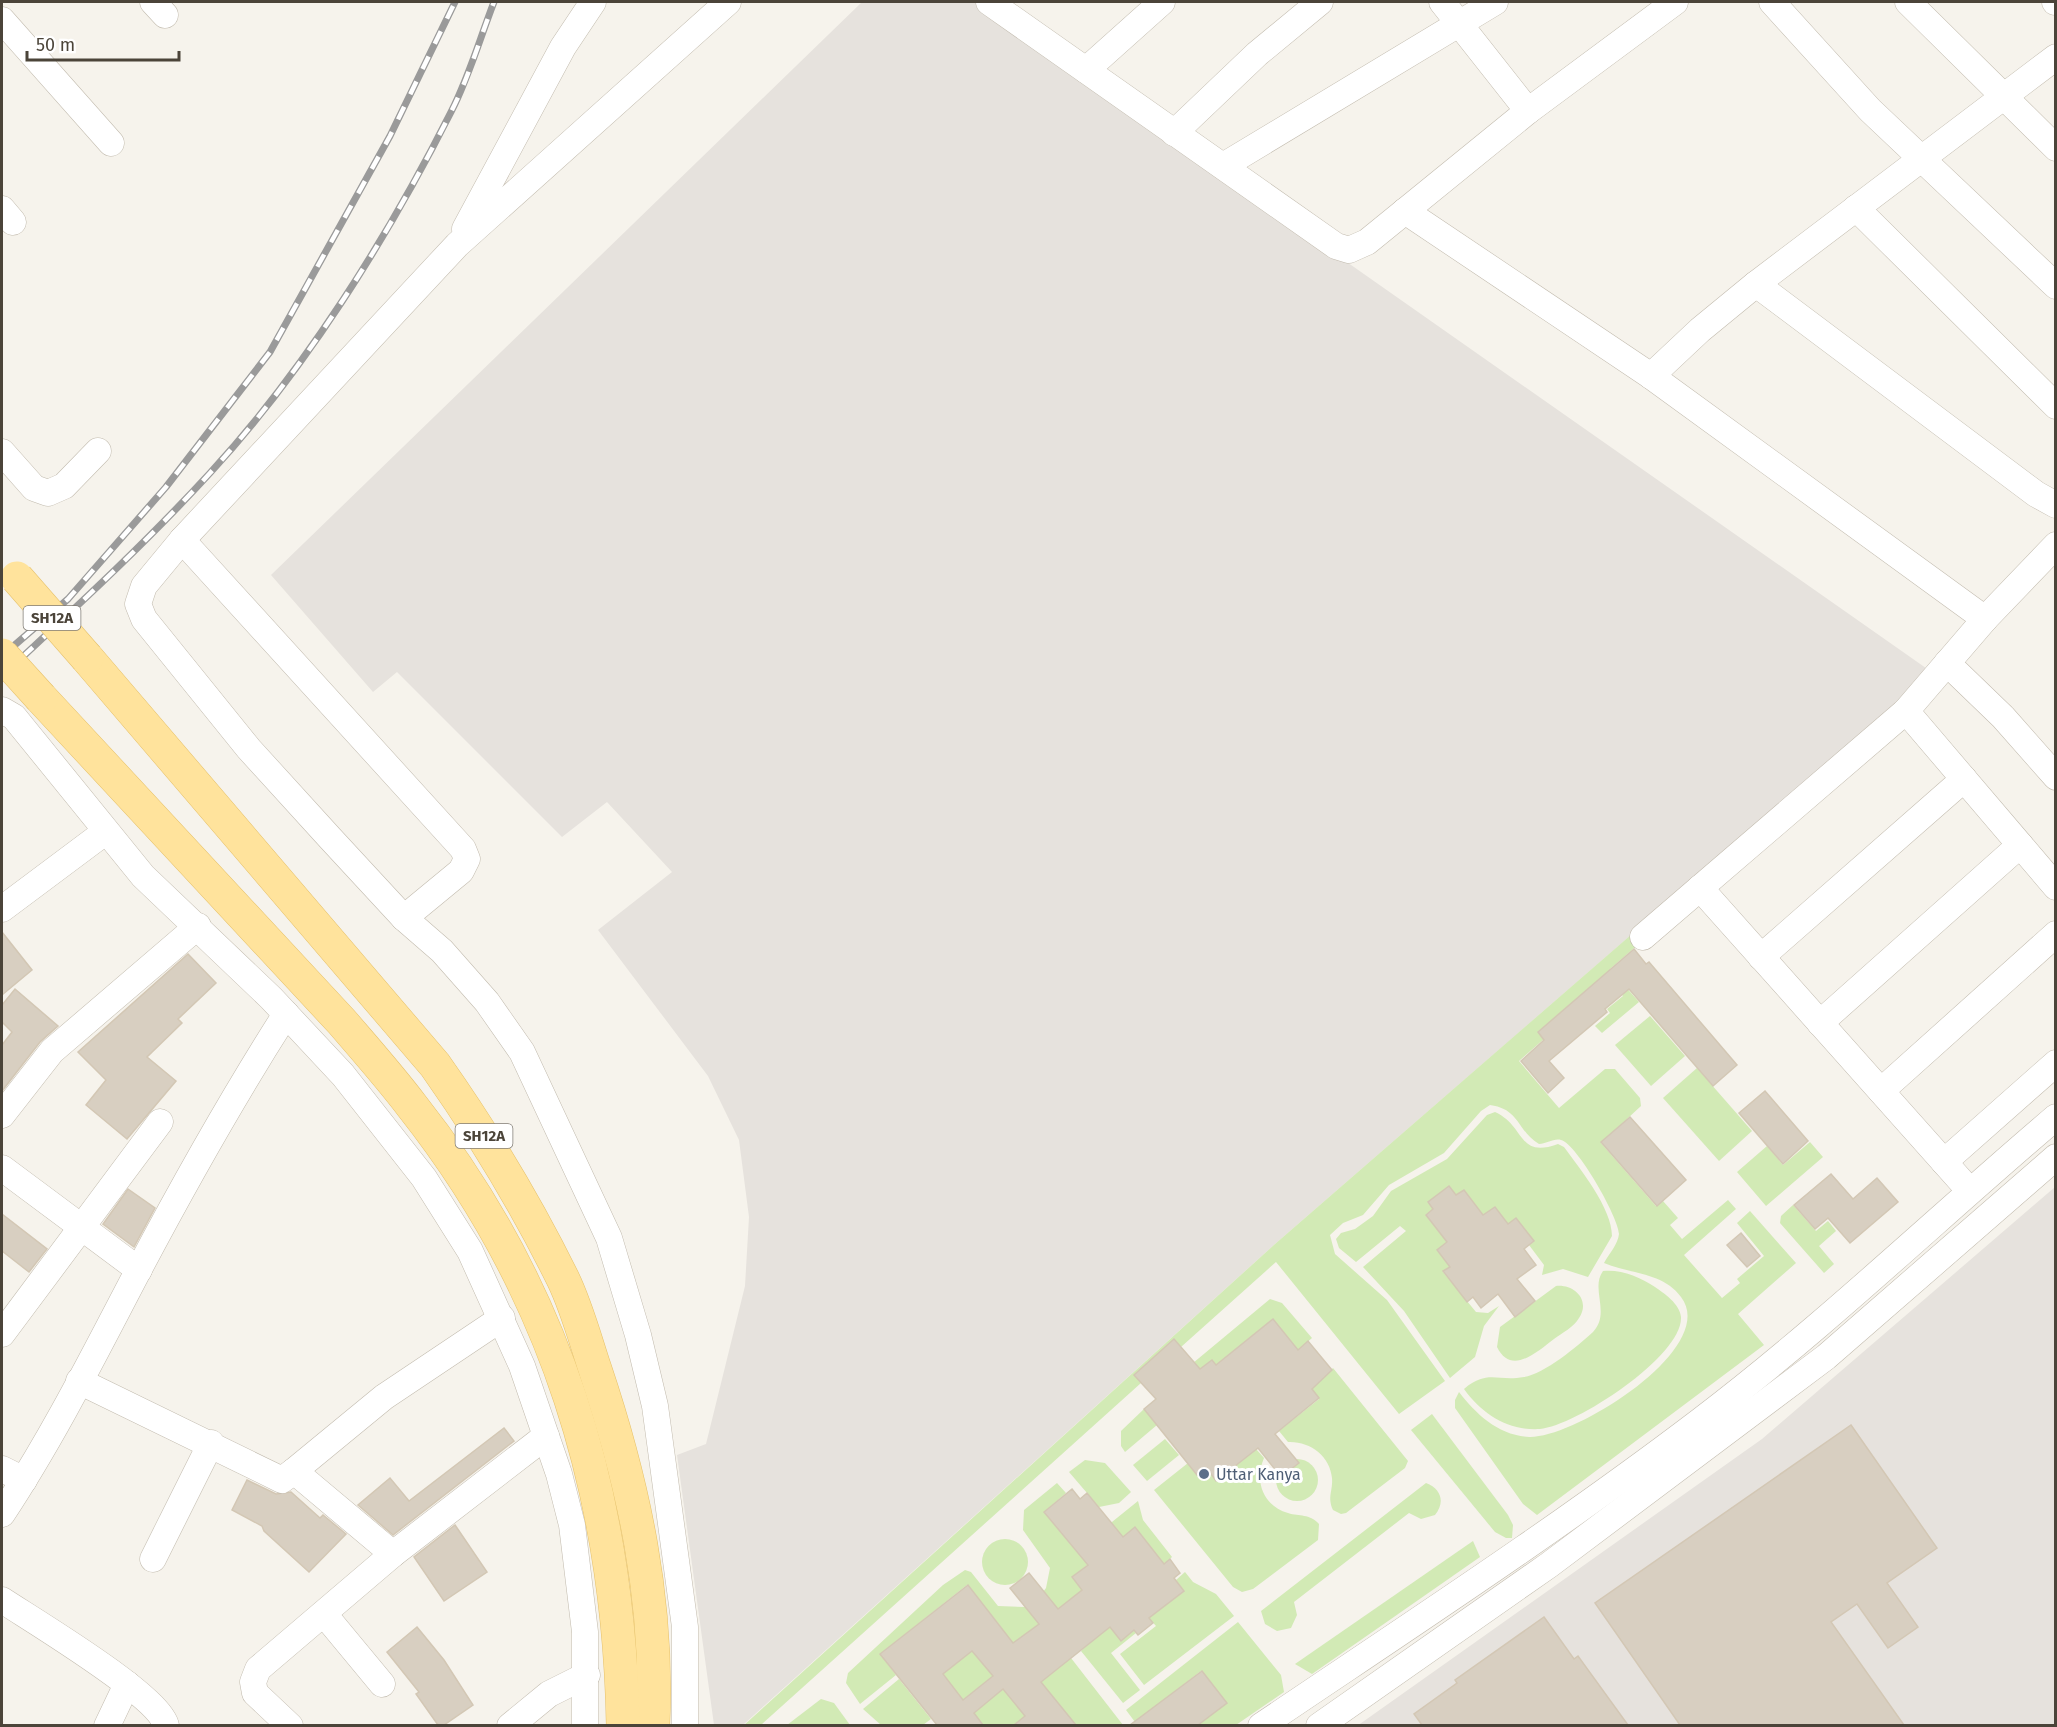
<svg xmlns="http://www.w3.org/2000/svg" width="2057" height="1727" viewBox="0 0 2057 1727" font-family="'Fira Sans',sans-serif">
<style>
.industrial{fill:#e6e2dd}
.green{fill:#d2eab5}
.building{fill:#d8cfc1;stroke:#d3c7b4;stroke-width:1.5;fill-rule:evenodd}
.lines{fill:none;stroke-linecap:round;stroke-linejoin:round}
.minor-casing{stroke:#c2bbae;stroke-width:27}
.major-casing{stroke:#e6c16a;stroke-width:34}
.minor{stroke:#fff;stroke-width:26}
.major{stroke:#ffe39c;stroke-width:33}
.rail-casing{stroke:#9a9a9a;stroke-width:7}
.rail{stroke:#fff;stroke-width:4.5;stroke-dasharray:14;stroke-linecap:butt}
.major-bridge-casing{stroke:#e6c16a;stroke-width:34;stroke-linecap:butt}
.major-bridge{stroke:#ffe39c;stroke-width:33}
.service-dot{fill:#5c6f8a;stroke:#fff;stroke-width:2}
.labels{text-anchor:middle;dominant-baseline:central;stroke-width:6;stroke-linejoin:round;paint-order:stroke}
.shield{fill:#fff;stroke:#817c74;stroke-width:1.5}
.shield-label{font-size:15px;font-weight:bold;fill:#4b4439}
.service-label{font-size:16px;fill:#4e5e75;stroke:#fff;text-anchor:start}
</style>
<rect width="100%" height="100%" fill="#f6f3ec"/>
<!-- industrial -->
<g class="industrial">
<path d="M862 2H976L1933 673 1275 1244 743 1725H714L677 1455 706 1444 745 1286 749 1217 739 1140 708 1076 598 930 672 872 607 802 562 837 397 672 373 692 271 575Z"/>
<path d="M2055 1187V1725L1357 1726 1762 1439Z"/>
</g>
<!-- green -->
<g class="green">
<path d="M1632 934 1640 943 1610 969 1639 1002 1602 1033 1595 1026 1610 1013 1607 1009 1623 996 1605 975 1538 1032 1544 1039 1519 1061 1559 1108 1605 1069H1615L1640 1098 1641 1106 1601 1143 1656 1206 1663 1201 1678 1218 1670 1225 1682 1239 1728 1200 1736 1209 1684 1255 1722 1298 1740 1283 1737 1279 1764 1256 1737 1223 1750 1211 1796 1263 1738 1314 1764 1345 1537 1515 1523 1504 1455 1408V1400L1459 1392C1477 1415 1498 1435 1529 1437 1574 1439 1720 1348 1681 1297 1663 1272 1629 1274 1604 1263 1609 1254 1618 1244 1619 1234 1619 1218 1577 1144 1561 1140 1554 1138 1546 1144 1539 1144 1517 1131 1520 1109 1490 1105L1481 1111 1444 1153 1389 1185 1363 1215 1343 1223 1330 1235 1335 1254 1387 1300 1445 1381 1399 1414 1276 1262 1181 1347 1174 1340 1141 1383 761 1725 743 1726 1275 1244Z"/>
<path d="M1650 1016 1685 1056 1651 1086 1615 1045Z"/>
<path d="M1697 1068 1752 1131 1719 1161 1663 1098Z"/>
<path d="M1495 1112C1526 1126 1517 1159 1558 1144L1564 1147C1580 1169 1612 1208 1612 1236L1588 1277 1563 1269 1542 1275 1544 1265 1529 1245 1534 1241 1516 1218 1508 1224 1495 1207 1483 1215 1464 1190 1456 1195 1428 1202 1433 1209 1426 1215 1447 1242 1437 1250 1450 1267 1443 1272 1476 1312 1488 1313 1499 1306 1484 1326 1475 1357 1450 1378 1404 1311 1363 1267 1406 1231 1400 1226 1356 1262 1339 1248 1336 1239 1341 1233 1355 1229 1373 1216 1391 1191 1447 1159 1487 1115Z"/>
<path d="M1810 1142 1823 1157 1766 1206 1737 1172 1767 1146 1783 1165Z"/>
<path d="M1793 1205 1816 1231 1828 1221 1836 1231 1819 1246 1834 1264 1824 1273 1780 1223 1781 1216Z"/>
<path d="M1603 1271C1621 1269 1640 1277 1655 1287 1664 1293 1680 1304 1681 1317 1683 1356 1576 1426 1540 1429 1508 1431 1482 1414 1464 1389 1488 1369 1497 1382 1524 1377 1544 1374 1578 1346 1593 1332 1611 1313 1590 1289 1603 1271Z"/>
<path d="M1556 1286C1574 1284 1591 1300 1579 1318 1574 1327 1562 1333 1554 1339 1537 1352 1511 1376 1497 1347L1500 1327Z"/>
<path d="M1270 1299 1282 1303 1312 1338 1298 1350 1273 1319 1216 1365 1212 1360 1186 1380 1181 1373Z"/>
<path d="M1333 1368 1408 1461 1405 1468 1346 1513 1341 1514 1333 1510C1327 1497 1333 1491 1332 1478 1330 1456 1310 1441 1288 1442L1279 1431 1319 1399 1312 1389Z"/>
<path d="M1144 1409 1157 1425 1125 1452 1121 1446V1431Z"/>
<path d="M1432 1414 1508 1515 1513 1525 1512 1538H1506L1495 1532 1411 1430Z"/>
<path d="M1165 1439 1179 1455 1147 1481 1133 1465Z"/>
<path d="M1256 1449 1264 1458C1254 1481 1263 1506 1288 1513 1300 1517 1309 1513 1319 1524L1318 1540 1253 1589 1242 1592 1233 1587 1154 1490 1188 1463 1197 1475 1207 1468 1217 1481Z"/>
<circle cx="1297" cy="1480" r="21"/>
<path d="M1085 1460 1105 1463 1131 1492 1119 1503 1099 1507 1069 1472Z"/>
<path d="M1057 1483 1066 1493 1044 1512 1076 1551 1138 1501 1143 1520 1172 1557 1164 1564 1134 1528 1072 1577 1089 1598 1054 1613 1040 1596 1046 1588 1050 1568 1023 1530 1024 1510Z"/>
<path d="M1426 1483C1442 1489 1445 1503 1435 1515L1421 1519 1409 1513 1294 1602 1297 1615 1291 1628 1277 1631 1265 1624 1261 1611Z"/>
<circle cx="1005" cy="1562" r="23"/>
<path d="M1473 1541 1480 1557 1312 1674 1295 1664Z"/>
<path d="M965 1570 971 1572 998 1606 1026 1607 1039 1624 1028 1632 1034 1639 1017 1653 1001 1627 967 1585 880 1654 896 1675 860 1704 846 1683 848 1673 943 1585Z"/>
<path d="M1185 1572 1193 1582 1216 1594 1234 1616 1144 1685 1120 1654 1156 1626 1149 1618 1184 1591 1176 1580Z"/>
<path d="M1102 1617 1121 1640 1134 1630 1136 1633 1111 1653 1140 1690 1123 1703 1081 1651 1092 1641 1085 1631Z"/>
<path d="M1238 1622 1281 1675 1284 1692 1236 1725H1198L1226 1703 1201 1671 1135 1722 1126 1710Z"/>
<path d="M972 1651 993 1676 963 1700 943 1674Z"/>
<path d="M1071 1658 1123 1725H1076L1033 1674 1050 1661 1057 1669Z"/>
<path d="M899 1679 931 1719 923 1725H881L863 1709Z"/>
<path d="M1003 1689 1025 1716 1014 1725H983L974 1713Z"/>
<path d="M821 1699 834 1703 850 1725H787Z"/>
</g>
<!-- building -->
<g class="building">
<path d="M2 932 32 970 2 995Z"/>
<path d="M1634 949 1646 964 1649 962 1737 1065 1713 1086 1629 989 1605 1009 1607 1012 1549 1061 1564 1078 1548 1093 1521 1061 1544 1040 1538 1032Z"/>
<path d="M188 954 216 983 178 1019 182 1023 147 1057 176 1081 127 1139 86 1105 106 1080 78 1052Z"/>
<path d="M15 989 58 1026 40 1042 2 1091V1045L12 1032 2 1022V1005Z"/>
<path d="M1765 1091 1808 1141 1783 1164 1739 1113Z"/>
<path d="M1630 1117 1686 1180 1657 1206 1601 1142Z"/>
<path d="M1831 1174 1853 1199 1877 1178 1898 1202 1850 1243 1828 1218 1815 1229 1794 1205Z"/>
<path d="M1449 1186 1456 1195 1464 1190 1483 1215 1495 1207 1508 1224 1516 1218 1534 1241 1524 1249 1536 1265 1517 1279 1535 1301 1515 1317 1498 1294 1481 1308 1473 1297 1467 1302 1443 1271 1450 1267 1437 1250 1447 1242 1426 1215 1433 1209 1428 1202Z"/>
<path d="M128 1189 155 1208 134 1247 103 1224Z"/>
<path d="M2 1214 47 1249 29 1272 2 1251Z"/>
<path d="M1741 1233 1760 1256 1747 1267 1727 1245Z"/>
<path d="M1273 1319 1298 1350 1308 1341 1332 1370 1312 1389 1319 1398 1275 1434 1299 1463 1281 1477 1258 1448 1216 1481 1207 1468 1197 1475 1144 1409 1156 1399 1134 1375 1174 1339 1200 1369 1212 1360 1216 1365Z"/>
<path d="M1851 1425 1937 1548 1887 1583 1918 1627 1888 1648 1857 1604 1831 1622 1904 1725H1680L1595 1603Z"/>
<path d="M504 1428 514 1441 393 1535 358 1505 390 1478 409 1501Z"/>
<path d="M247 1480 276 1494 291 1492 320 1518 323 1515 346 1534 309 1572 264 1531 262 1526 232 1510Z"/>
<path d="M1072 1489 1080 1499 1087 1493 1123 1537 1135 1527 1164 1564 1170 1559 1180 1573 1174 1578 1184 1591 1149 1618 1153 1623 1138 1635 1134 1630 1121 1641 1110 1627 1041 1682 1076 1725H1014L1025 1716 1003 1689 974 1713 983 1725H937L880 1654 968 1585 1013 1643 1039 1624 1010 1588 1029 1573 1058 1609 1082 1590 1072 1577 1088 1565 1044 1512ZM972 1651 993 1676 963 1700 943 1674Z"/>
<path d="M455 1525 487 1572 444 1601 414 1557Z"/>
<path d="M1544 1617 1574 1659 1578 1656 1628 1725H1422L1414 1714 1457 1683 1455 1680Z"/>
<path d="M417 1627 444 1660 473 1705 444 1725H438L416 1694 419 1692 387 1652Z"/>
<path d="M1202 1671 1227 1703 1198 1725H1130Z"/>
</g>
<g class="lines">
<!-- minor casing -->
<g class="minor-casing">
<g id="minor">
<path d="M153 2 165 15"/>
<path d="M989 2 1336 246 1349 250 1367 242 1528 111 1675 2"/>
<path d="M1442 2 1528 111"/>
<path d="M1772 2 1870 110 2056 286"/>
<path d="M1908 2 2056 148"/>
<path d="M2055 2H2056"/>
<path d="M2 20 111 143"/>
<path d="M1086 70 1162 2"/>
<path d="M1174 133 1257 54 1320 2"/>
<path d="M1223 166 1495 2"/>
<path d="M1856 208 2056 406"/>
<path d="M2 209 13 222"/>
<path d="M1405 211 1651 376 1985 619"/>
<path d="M465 229 563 47 593 2"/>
<path d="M1756 284 2036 494 2056 505"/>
<path d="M1651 376 1700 330 1756 284 2056 57"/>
<path d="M2 452 34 488 48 493 64 486 98 451"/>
<path d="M182 540 463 849 467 859 461 871 404 918"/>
<path d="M1947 663 2003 717 2056 777"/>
<path d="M2 710 14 717 143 876 271 998 343 1075 424 1178 470 1251 522 1366 559 1474 572 1525 585 1632V1726"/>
<path d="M1906 711 2056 887"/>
<path d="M1700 888 1969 1190"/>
<path d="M2 909 105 832"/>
<path d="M1643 937 1906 711 1985 619 2056 545"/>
<path d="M1761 957 1964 779"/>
<path d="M1820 1023 2020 845"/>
<path d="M1881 1091 2056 934"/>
<path d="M2 1115 52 1051 198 926"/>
<path d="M1944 1162 2056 1063"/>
<path d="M2 1168 139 1270"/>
<path d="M2 1334 160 1122"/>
<path d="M79 1381 282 1480 294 1471 393 1554"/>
<path d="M2 1469 24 1480"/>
<path d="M294 1471 384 1397 502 1318"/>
<path d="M2 1514C53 1437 95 1353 138 1271 184 1184 233 1097 286 1014"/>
<path d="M153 1559 211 1443"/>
<path d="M2 1600C32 1620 160 1696 166 1726"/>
<path d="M324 1614 382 1684"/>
<path d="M107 1726 127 1684"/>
<path d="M290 1726 255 1693 253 1682 258 1669 393 1554 546 1436"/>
<path d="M510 1726 549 1694 587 1675"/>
<path d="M685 1726V1627L655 1406 638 1335 609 1238 522 1052 487 1002 442 951 404 918 330 838 249 749 144 619 138 604 144 586 182 540 457 245 728 2"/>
<path d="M1261 1726C1409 1626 1558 1529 1700 1421 1824 1327 1937 1218 2056 1117"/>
<path d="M1319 1726 1549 1565 1826 1357 2056 1157"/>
</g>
</g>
<!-- major casing -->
<g class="major-casing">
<g id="major">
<path d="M87 658 435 1065C483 1133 526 1204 563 1279 577 1308 585 1339 595 1369 634 1485 659 1602 653 1726"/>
<path d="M41 698 342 1022C366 1050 390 1077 412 1106 556 1288 619 1495 623 1726"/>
</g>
</g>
<!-- minor -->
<use href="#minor" class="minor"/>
<!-- major -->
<use href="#major" class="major"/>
<!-- rail casing -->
<g class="rail-casing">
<g id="rail">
<path d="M2 656 68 599 166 487 270 352 390 136 455 2"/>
<path d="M2 676C73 610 144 545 210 473 305 370 388 237 451 112 469 77 480 38 494 2"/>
</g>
</g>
<!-- rail -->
<use href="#rail" class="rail"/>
<!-- major-bridge casing -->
<g class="major-bridge-casing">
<g id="major-bridge">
<path d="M17 578 87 658"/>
<path d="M2 655 41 698"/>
</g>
</g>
<!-- major-bridge -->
<use href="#major-bridge" class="major-bridge"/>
</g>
<!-- markers -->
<circle class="service-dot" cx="1204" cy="1474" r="6"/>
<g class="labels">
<!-- shield labels -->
<g class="shield">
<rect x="23.5" y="606" width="57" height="24" rx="4.5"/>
<rect x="455.5" y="1124" width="57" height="24" rx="4.5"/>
</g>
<g class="shield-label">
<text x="52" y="618">SH12A</text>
<text x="484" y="1136">SH12A</text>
</g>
<!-- service labels -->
<g class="service-label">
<text x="1216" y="1474">Uttar Kanya</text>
</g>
</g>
<!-- border -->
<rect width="2057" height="1727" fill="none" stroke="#4b4439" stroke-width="6"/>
<!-- scale -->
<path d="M27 51v9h152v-9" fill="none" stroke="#4b4439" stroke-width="3"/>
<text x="36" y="51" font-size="18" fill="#4b4439" stroke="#ffffff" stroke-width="4.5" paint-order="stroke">50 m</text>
</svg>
